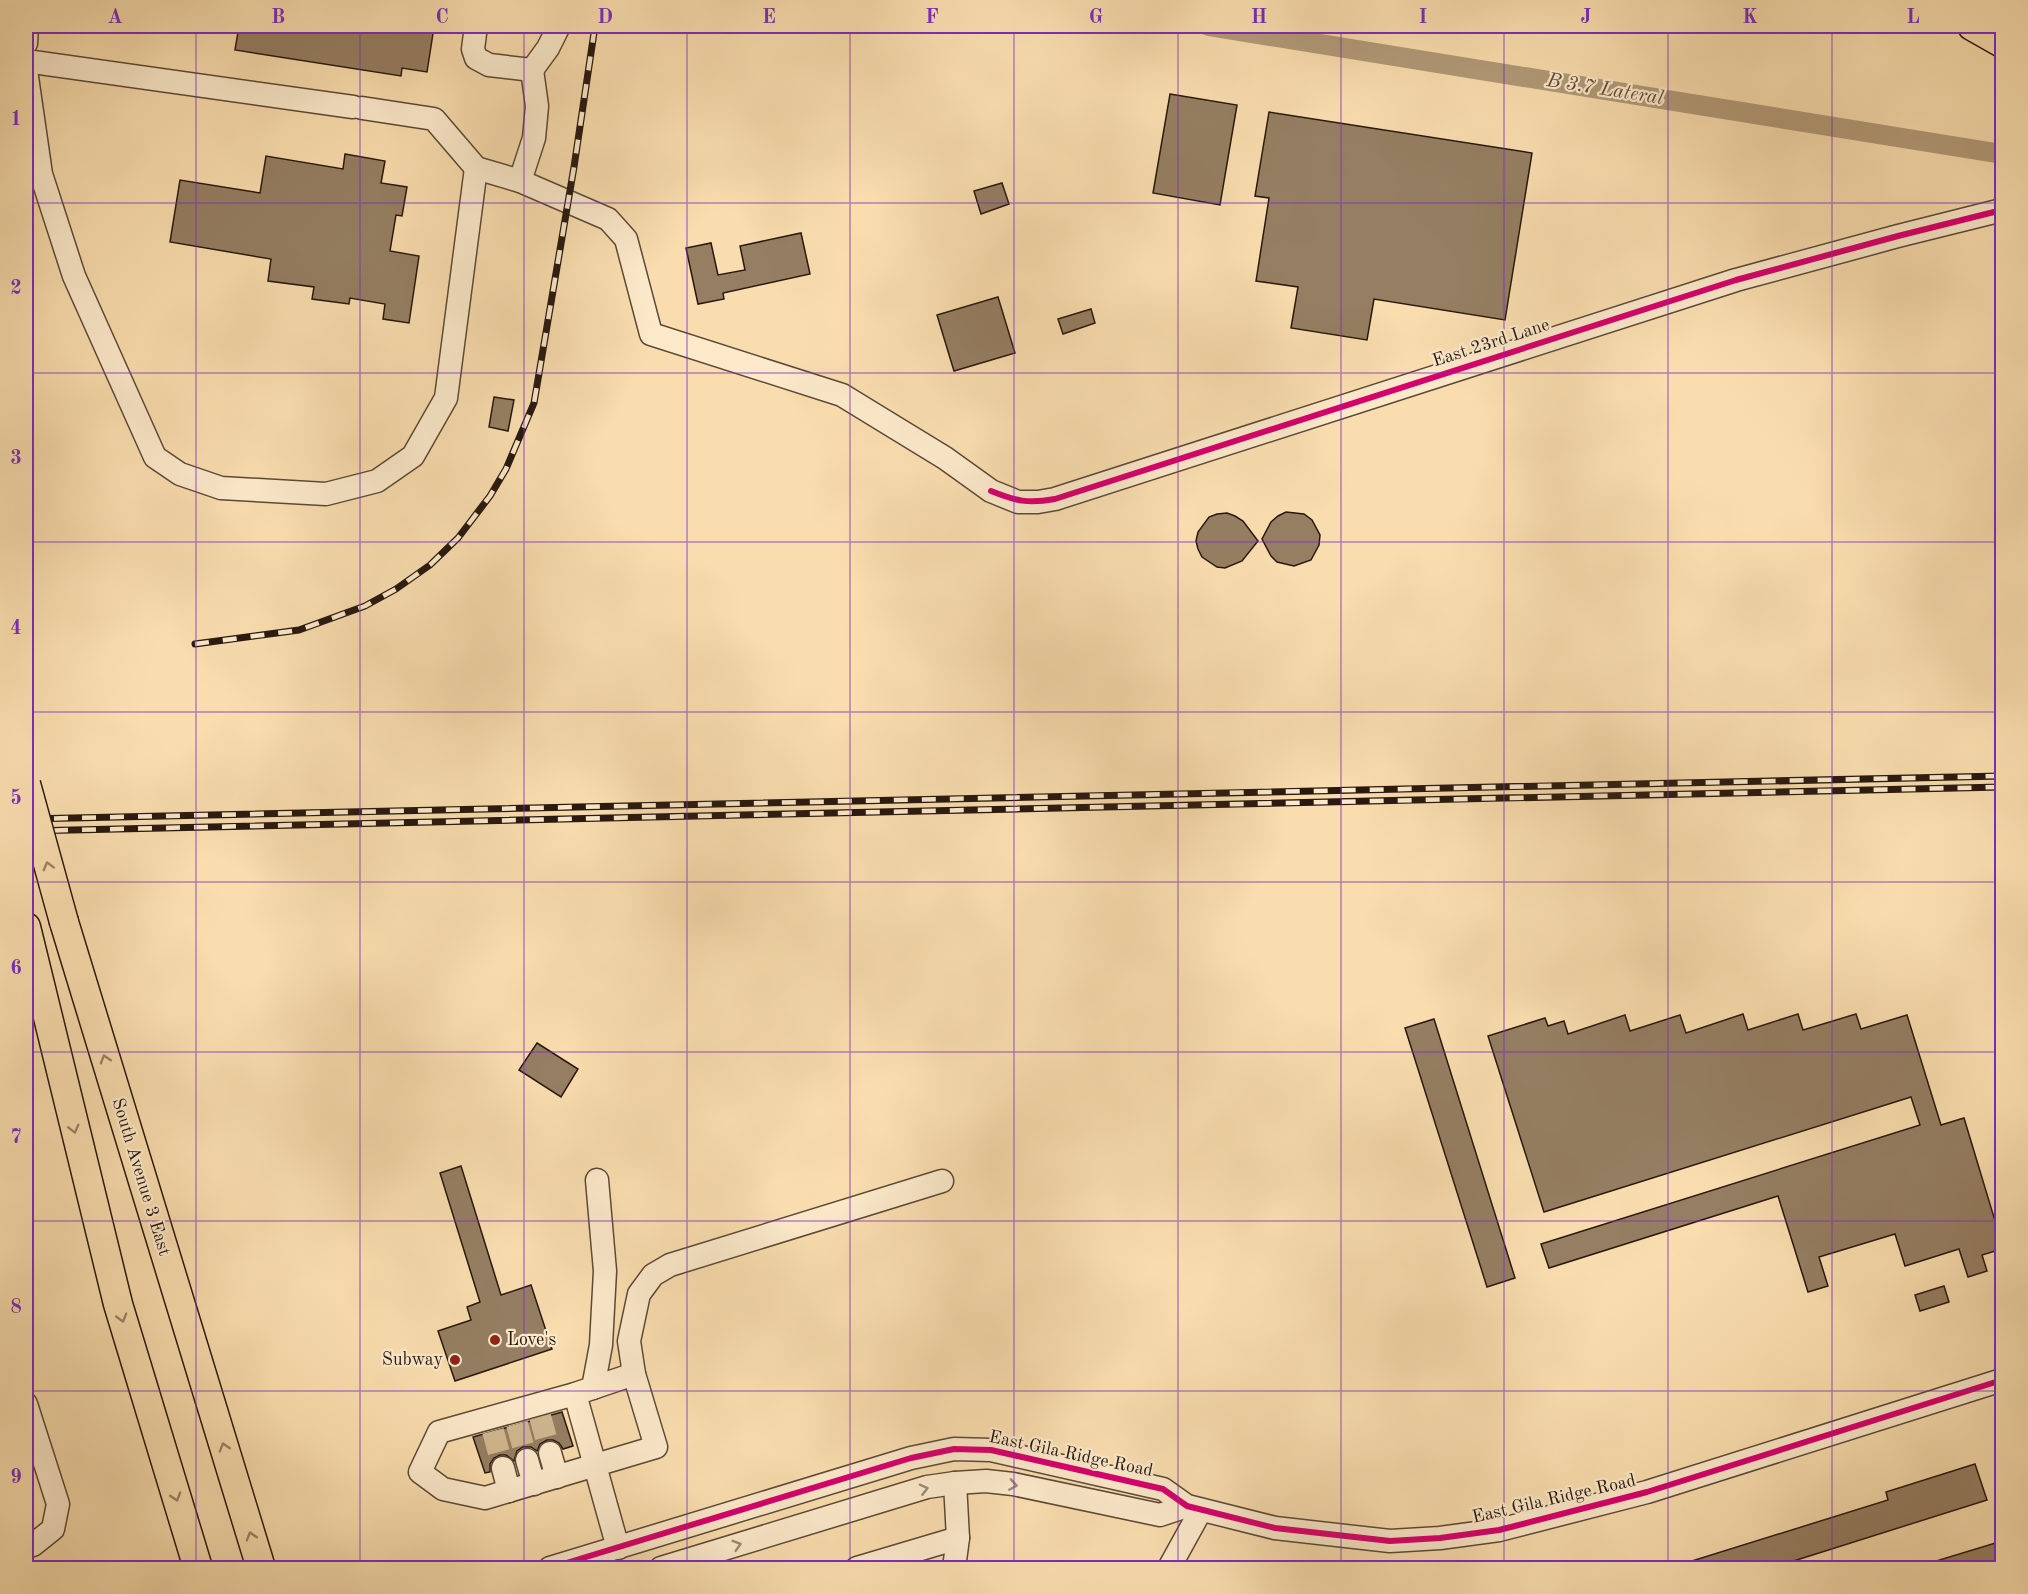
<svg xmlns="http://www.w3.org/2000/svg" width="2028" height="1594" viewBox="0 0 2028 1594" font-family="'Old Standard TT',serif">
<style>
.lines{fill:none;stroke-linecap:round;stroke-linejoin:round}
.canal{stroke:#b29a78;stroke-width:20}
.building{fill:#957e62;stroke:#28180f;stroke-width:1.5}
.minor-tunnel{stroke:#cfb68e;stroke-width:22;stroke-dasharray:22 11;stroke-linecap:butt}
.minor-casing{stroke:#5c4937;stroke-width:25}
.major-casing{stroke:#28180f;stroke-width:31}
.minor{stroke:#fbe9ca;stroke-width:22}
.major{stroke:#f9ddae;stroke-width:28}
.rail-casing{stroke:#28180f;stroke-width:7}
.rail{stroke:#fbe9ca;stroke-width:4.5;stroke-dasharray:14;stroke-linecap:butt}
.major-bridge-casing{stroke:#28180f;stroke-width:31;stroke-linecap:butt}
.major-bridge{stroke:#f9ddae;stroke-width:28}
.cycleway-casing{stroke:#fbe9ca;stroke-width:10}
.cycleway{stroke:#d6006c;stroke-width:6}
.oneway{stroke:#9b8466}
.oneway2{stroke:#9c8b76}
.grid{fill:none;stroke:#7b2cbf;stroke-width:1.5;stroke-opacity:0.55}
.poi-dot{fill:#8f2418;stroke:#fbe9ca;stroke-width:2}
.labels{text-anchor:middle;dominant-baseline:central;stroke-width:4.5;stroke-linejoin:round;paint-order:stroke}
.street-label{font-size:18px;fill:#28180f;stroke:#fbe9ca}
.poi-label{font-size:18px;fill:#28180f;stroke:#fbe9ca;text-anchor:start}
.water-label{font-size:20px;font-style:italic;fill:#5f4c39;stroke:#fbe9ca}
.neatline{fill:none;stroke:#7b2cbf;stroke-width:2}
.grid-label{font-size:20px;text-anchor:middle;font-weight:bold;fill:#7b2cbf}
</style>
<rect width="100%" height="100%" fill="#f9ddae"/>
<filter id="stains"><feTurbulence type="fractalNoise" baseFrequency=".00333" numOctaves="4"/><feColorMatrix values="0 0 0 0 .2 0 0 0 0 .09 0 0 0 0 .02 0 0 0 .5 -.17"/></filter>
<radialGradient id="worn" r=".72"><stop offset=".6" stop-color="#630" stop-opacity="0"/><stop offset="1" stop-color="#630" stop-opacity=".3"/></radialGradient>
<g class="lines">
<!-- canal -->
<path class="canal" d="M1208 26 2002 154"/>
</g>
<!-- building -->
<g class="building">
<path d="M239 26H421L434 27 427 72 402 68 401 76 235 50Z"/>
<path d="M1170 94 1237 105 1220 205 1153 193Z"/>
<path d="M1269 112 1532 153 1505 320 1374 299 1367 340 1291 328 1298 287 1256 281 1269 198 1255 196Z"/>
<path d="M345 154 385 161 381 183 407 187 402 216 396 215 390 251 419 256 409 323 383 319 385 304 350 298 349 304 312 299 314 287 268 281 271 259 170 242 180 180 260 193 266 156 343 169Z"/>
<path d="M1002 183 1009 204 981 214 974 191Z"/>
<path d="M801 233 810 274 723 293 724 299 698 304 686 248 711 243 718 275 745 270 740 246Z"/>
<path d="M998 297 1015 353 954 371 937 315Z"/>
<path d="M1091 309 1095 323 1063 334 1058 319Z"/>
<path d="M494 397 514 400 508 431 489 427Z"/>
<path d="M1286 512 1304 514 1312 520 1320 535 1319 545 1311 560 1294 566 1277 562 1271 556 1262 539 1271 522 1278 516Z"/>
<path d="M1227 513 1235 516 1243 521 1258 541 1242 561 1225 568 1217 567 1202 557 1198 549 1196 541 1198 532 1209 517 1217 514Z"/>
<path d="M1743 1014 1748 1030 1798 1014 1803 1030 1856 1014 1861 1029 1907 1015 1941 1125 1964 1118 2002 1244V1249L1982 1255 1987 1271 1968 1277 1959 1249 1905 1266 1895 1234 1819 1257 1828 1286 1808 1292 1778 1196 1549 1268 1541 1244 1920 1125 1911 1097 1544 1212 1488 1036 1545 1018 1548 1026 1564 1021 1568 1034 1625 1015 1630 1031 1680 1015 1686 1033Z"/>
<path d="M1434 1019 1515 1278 1487 1287 1405 1028Z"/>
<path d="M537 1043 578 1069 561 1097 519 1070Z"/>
<path d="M461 1166 501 1295 531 1285 552 1349 455 1381 438 1331 471 1320 467 1307 480 1302 440 1173Z"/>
<path d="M1944 1286 1949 1302 1920 1311 1915 1295Z"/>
<path d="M562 1412 573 1446 563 1449 559 1443 553 1440H547L540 1444 537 1451 531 1447H523L517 1451 514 1461 506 1455H500L494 1458 490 1464V1472L485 1473 473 1437Z"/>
<path d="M1975 1464 1987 1500 1768 1569H1680L1679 1565 1888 1500 1886 1492Z"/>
<path d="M2002 1541V1569H1924L1923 1565Z"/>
</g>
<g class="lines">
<!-- minor-tunnel -->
<g class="minor-tunnel">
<path d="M540 1416 550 1453"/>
<path d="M517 1424 527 1460"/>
<path d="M493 1431 503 1468"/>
</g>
<!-- minor casing -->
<g class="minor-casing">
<g id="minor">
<path d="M476 26 473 49 476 58 489 65 532 70"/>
<path d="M26 43 27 26"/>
<path d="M26 61 353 107"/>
<path d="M26 70 41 174 74 276 155 457 180 474 221 488 326 494 377 481 413 456 446 398 476 168"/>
<path d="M532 70 537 106 534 138 520 181 608 219 626 239 651 334 842 395 945 458 991 491 1018 502H1038L1055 499 1736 280 1898 236 2002 210"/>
<path d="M532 70 548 48 559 26"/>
<path d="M362 108 434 119 476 168 520 181"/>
<path d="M634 1374 656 1447 485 1498 443 1489 420 1472 439 1432 575 1394Z"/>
<path d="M634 1374 629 1341 639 1294 653 1275 670 1265 942 1181"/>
<path d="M593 1388 601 1345 605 1271 597 1180"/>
<path d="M575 1394 618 1548"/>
<path d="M26 1404 58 1504 53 1529 33 1545 26 1547"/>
<path d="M550 1453 557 1477"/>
<path d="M527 1460 534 1484"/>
<path d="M503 1468 509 1491"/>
<path d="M550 1568 911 1458 954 1449 991 1450 1163 1489 1187 1506 1275 1528 1390 1541 1440 1538 1499 1530 1647 1492 2002 1380"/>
<path d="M661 1568 927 1487 955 1483 986 1481 1013 1484 1160 1515 1187 1506"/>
<path d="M857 1568 958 1538 955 1483"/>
<path d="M954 1568 958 1538"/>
<path d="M1169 1568 1201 1510"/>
</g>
</g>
<!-- major casing -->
<g class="major-casing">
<g id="major">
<path d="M1972 26 2002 43"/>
<path d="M64 922 261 1568"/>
<path d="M26 927 118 1304 198 1568"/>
</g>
</g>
<!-- minor -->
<use href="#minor" class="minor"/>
<!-- major -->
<use href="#major" class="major"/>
<!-- rail casing -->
<g class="rail-casing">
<g id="rail">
<path d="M195 644 299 630 365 606 396 589 430 565 458 538 490 496 506 469 534 403 574 167 595 26"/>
<path d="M26 819 2002 776"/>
<path d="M26 831 2002 787"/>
</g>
</g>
<!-- rail -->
<use href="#rail" class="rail"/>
<!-- major-bridge casing -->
<g class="major-bridge-casing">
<path id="major-bridge" d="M26 784 64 922"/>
</g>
<!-- major-bridge -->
<use href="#major-bridge" class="major-bridge"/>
<!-- cycleway casing -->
<g class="cycleway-casing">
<g id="cycleway">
<path d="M991 491C1016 501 1028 504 1055 499L1736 280 1898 236 2002 210"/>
<path d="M550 1568 911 1458 954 1449 991 1450 1163 1489 1187 1506 1275 1528 1390 1541 1440 1538 1499 1530 1647 1492 2002 1380"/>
</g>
</g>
<!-- cycleway -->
<use href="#cycleway" class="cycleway"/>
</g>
<!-- one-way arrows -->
<defs><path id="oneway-chevron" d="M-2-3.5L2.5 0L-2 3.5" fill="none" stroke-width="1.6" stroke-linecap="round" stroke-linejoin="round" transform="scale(1.5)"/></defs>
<g class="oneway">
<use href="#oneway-chevron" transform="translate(48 866) rotate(-105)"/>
<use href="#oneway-chevron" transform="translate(105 1059) rotate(-107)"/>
<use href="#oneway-chevron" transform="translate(74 1129) rotate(76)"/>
<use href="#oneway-chevron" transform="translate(122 1318) rotate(74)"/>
<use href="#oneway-chevron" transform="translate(224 1447) rotate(-107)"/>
<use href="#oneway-chevron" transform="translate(176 1497) rotate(73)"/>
<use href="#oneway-chevron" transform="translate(251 1536) rotate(-107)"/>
</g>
<g class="oneway2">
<use href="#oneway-chevron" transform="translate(1013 1485) rotate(9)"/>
<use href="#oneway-chevron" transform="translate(924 1489) rotate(-14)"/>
<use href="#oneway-chevron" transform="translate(737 1545) rotate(-17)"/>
</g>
<!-- grid -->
<path class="grid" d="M196 26V1568M360 26V1568M524 26V1568M687 26V1568M850 26V1568M1014 26V1568M1178 26V1568M1341 26V1568M1504 26V1568M1668 26V1568M1832 26V1568M26 203H2002M26 373H2002M26 542H2002M26 712H2002M26 882H2002M26 1052H2002M26 1221H2002M26 1391H2002"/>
<!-- markers -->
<g class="poi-dot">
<circle cx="495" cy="1340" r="6"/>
<circle cx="455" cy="1360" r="6"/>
</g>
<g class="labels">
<!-- street labels -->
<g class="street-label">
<text transform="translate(1491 343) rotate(-18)">East 23rd Lane</text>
<text transform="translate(141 1177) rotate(73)">South Avenue 3 East</text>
<text transform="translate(1071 1454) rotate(12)">East Gila Ridge Road</text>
<text transform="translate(1554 1499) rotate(-13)">East Gila Ridge Road</text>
</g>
<!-- poi labels -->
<g class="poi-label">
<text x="507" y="1340">Love's</text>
<text x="443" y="1360" text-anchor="end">Subway</text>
</g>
<!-- water labels -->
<g class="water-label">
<text transform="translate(1605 90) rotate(9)">B 3.7 Lateral</text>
</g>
</g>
<!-- margin -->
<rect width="2028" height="1594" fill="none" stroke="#f9ddae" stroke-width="66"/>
<rect x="33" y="33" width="1962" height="1528" class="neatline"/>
<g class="grid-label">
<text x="115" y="23">A</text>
<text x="278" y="23">B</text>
<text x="442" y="23">C</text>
<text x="605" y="23">D</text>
<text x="769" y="23">E</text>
<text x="932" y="23">F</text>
<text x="1096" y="23">G</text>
<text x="1259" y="23">H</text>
<text x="1423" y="23">I</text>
<text x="1586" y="23">J</text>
<text x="1750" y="23">K</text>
<text x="1913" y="23">L</text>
<text x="16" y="125">1</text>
<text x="16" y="294">2</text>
<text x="16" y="464">3</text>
<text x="16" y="634">4</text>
<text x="16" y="804">5</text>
<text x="16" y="974">6</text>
<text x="16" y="1143">7</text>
<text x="16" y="1313">8</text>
<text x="16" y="1483">9</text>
</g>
<rect width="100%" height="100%" filter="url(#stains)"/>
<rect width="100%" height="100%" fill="url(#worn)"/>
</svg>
